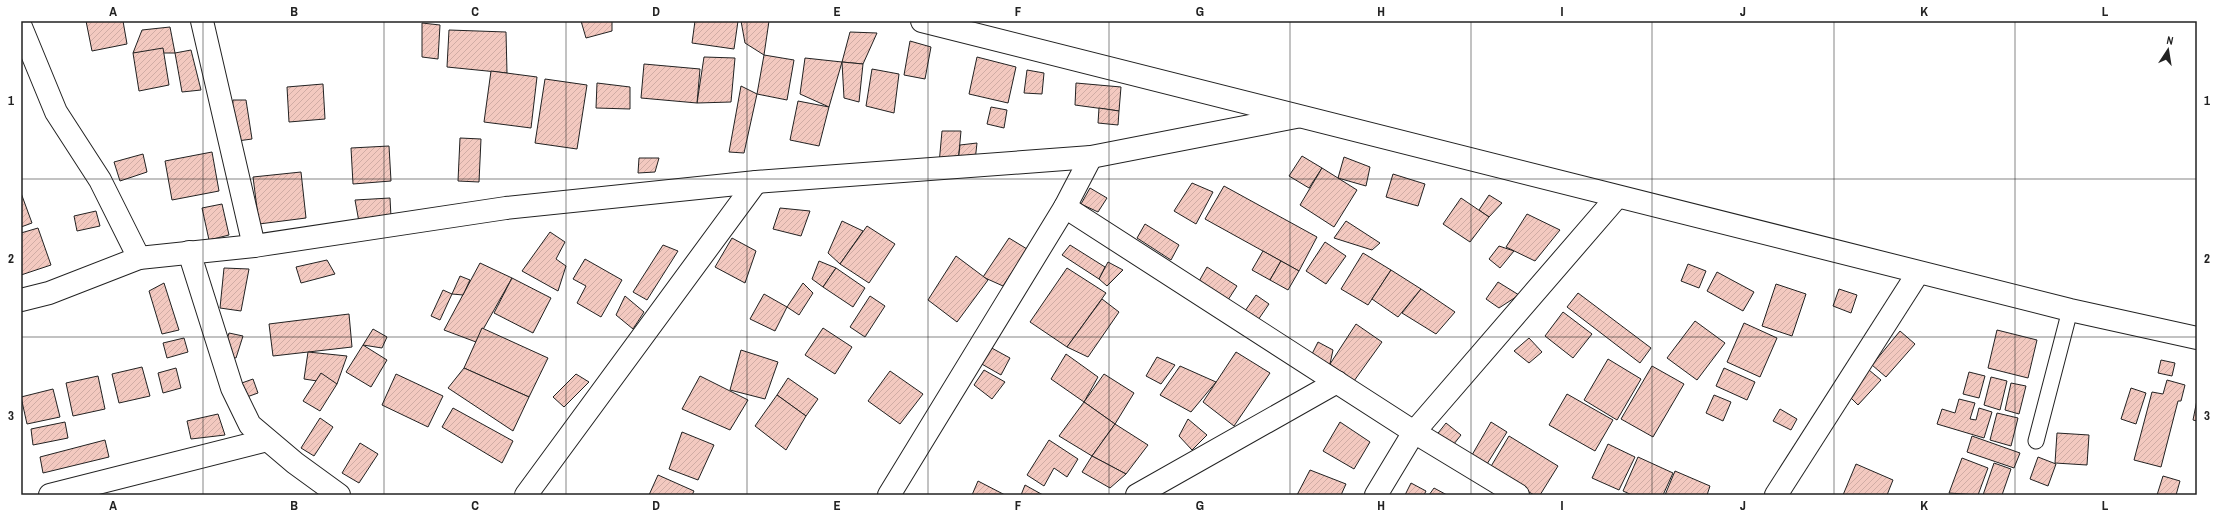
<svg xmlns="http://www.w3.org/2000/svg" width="2218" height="516" viewBox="0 0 2218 516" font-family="'Archivo Narrow',sans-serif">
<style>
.building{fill:url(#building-hatch);stroke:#222}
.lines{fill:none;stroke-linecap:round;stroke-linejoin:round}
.lane-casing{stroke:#222;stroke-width:17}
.street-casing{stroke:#222;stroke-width:24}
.lane{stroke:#fff;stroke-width:15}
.street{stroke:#fff;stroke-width:22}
.grid{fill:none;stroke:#222;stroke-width:1;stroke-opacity:0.55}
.neatline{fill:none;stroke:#222;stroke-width:1.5}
.grid-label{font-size:13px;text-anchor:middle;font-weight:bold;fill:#222}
</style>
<defs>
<pattern id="building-hatch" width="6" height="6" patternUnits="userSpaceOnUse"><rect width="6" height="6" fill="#f3c9c0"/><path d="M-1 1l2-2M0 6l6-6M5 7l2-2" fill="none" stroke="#d0aca5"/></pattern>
</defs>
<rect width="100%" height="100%" fill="#fff"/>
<!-- building -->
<g class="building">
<path d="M86 21H123L127 44 92 51Z"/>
<path d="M581 21H612V31L586 38Z"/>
<path d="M695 21H738L734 49 692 43Z"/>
<path d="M741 21H769L764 55 745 43Z"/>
<path d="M422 23 440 25 438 59 422 57Z"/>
<path d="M170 27 175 53H133L142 30Z"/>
<path d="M449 30 506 32 507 73 447 67Z"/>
<path d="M850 32 877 33 863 64 842 62Z"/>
<path d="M910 41 931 47 925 79 904 75Z"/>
<path d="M163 48 169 85 139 91 133 53Z"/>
<path d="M191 50 201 90 182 92 175 53Z"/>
<path d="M764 55 794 60 787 100 757 94Z"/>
<path d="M704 57 735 58 731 102 697 103Z"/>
<path d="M977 57 1016 67 1008 103 969 94Z"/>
<path d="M805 58 842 62 829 107 800 94Z"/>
<path d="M842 62 863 64 859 102 844 98Z"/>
<path d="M644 64 700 69 697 103 641 98Z"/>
<path d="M872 69 899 74 894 113 866 106Z"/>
<path d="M1027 70 1044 73 1042 94 1024 93Z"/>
<path d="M491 71 537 77 531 128 484 122Z"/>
<path d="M545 79 587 85 577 149 535 143Z"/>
<path d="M597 83 630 87V109L596 108Z"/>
<path d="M1076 83 1121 87 1119 111 1075 105Z"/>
<path d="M323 84 325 119 289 122 287 87Z"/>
<path d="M741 86 757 94 744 153 729 152Z"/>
<path d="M233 100H246L252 139 230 142Z"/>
<path d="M798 101 829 107 819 146 790 140Z"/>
<path d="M991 107 1007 110 1004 128 987 124Z"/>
<path d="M1099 108 1119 111 1118 125 1098 123Z"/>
<path d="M942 131H961L958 163 939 164Z"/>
<path d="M460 138 481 139 479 182 458 181Z"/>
<path d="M977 143 975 161 958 163 960 145Z"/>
<path d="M389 146 391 181 353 184 351 148Z"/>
<path d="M212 152 219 191 172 200 165 161Z"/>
<path d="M143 154 147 172 120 181 114 162Z"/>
<path d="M1302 156 1322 168 1309 188 1289 176Z"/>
<path d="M1344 157 1370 167 1366 186 1338 178Z"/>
<path d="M639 158H659L655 172 638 173Z"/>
<path d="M1322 168 1357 190 1334 227 1300 205Z"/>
<path d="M301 172 306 218 259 224 253 177Z"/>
<path d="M1393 174 1425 184 1418 206 1386 197Z"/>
<path d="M1192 183 1213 192 1196 224 1174 211Z"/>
<path d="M1224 186 1317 237 1299 271 1205 219Z"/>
<path d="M1090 188 1107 198 1098 212 1081 204Z"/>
<path d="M21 193 32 223 21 227Z"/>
<path d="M1489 195 1502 203 1489 217 1479 210Z"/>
<path d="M390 198 391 217 359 222 355 200Z"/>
<path d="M1461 198 1489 217 1470 242 1443 224Z"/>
<path d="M222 204 229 235 209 240 202 208Z"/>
<path d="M780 208 810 211 801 236 773 229Z"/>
<path d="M96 211 100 226 77 231 74 216Z"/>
<path d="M1527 214 1560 230 1535 261 1506 247Z"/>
<path d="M842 221 863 231 840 264 828 253Z"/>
<path d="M1346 221 1380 243 1372 250 1334 238Z"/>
<path d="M1145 224 1179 245 1171 260 1137 238Z"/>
<path d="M867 226 895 244 869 283 840 264Z"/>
<path d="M38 228 51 265 21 275V233Z"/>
<path d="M550 232 565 242 556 259 566 266 558 291 522 271Z"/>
<path d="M732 238 756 251 745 283 715 267Z"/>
<path d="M1009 238 1027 249 1003 286 983 277Z"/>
<path d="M1325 242 1346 256 1326 284 1306 271Z"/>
<path d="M663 245 678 251 647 300 633 292Z"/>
<path d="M1070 245 1105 267 1099 279 1062 255Z"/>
<path d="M1499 246 1514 251 1500 268 1489 259Z"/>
<path d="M1263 251 1281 261 1270 280 1252 270Z"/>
<path d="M1363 253 1391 270 1368 305 1341 289Z"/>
<path d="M956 256 988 280 957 322 928 300Z"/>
<path d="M585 259 622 280 601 317 577 303 586 286 573 279Z"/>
<path d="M327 260 335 274 301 283 296 267Z"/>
<path d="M819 261 836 268 823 287 812 279Z"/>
<path d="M1281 261 1299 271 1288 290 1270 280Z"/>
<path d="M1108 262 1123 270 1107 286 1099 279Z"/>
<path d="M480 263 512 278 476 342 444 330Z"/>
<path d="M1688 264 1706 271 1699 288 1681 281Z"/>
<path d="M1207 267 1237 286 1226 303 1197 285Z"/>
<path d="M224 268 249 269 241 311 220 308Z"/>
<path d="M836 268 865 288 853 307 823 287Z"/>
<path d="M1067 268 1106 293 1067 347 1030 322Z"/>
<path d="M1391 270 1421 289 1398 317 1372 299Z"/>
<path d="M1717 272 1754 292 1743 311 1707 291Z"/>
<path d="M460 276 470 280 463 295 452 294Z"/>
<path d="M512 278 551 298 533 333 494 313Z"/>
<path d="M1498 282 1519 295 1499 308 1486 299Z"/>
<path d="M164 283 179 330 162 334 149 291Z"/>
<path d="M803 283 813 293 799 315 787 307Z"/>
<path d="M1776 284 1806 294 1792 336 1762 326Z"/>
<path d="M1421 289 1455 312 1436 334 1402 313Z"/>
<path d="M1839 289 1857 295 1851 313 1833 306Z"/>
<path d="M443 290 452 294 440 320 431 316Z"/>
<path d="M1578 293 1651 348 1640 363 1567 307Z"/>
<path d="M764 294 787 307 775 331 750 319Z"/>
<path d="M1256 295 1269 304 1258 320 1245 311Z"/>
<path d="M625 296 644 312 633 329 616 315Z"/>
<path d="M870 296 885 306 865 337 850 327Z"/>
<path d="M1102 299 1119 312 1088 357 1067 347Z"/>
<path d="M1563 312 1592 334 1573 358 1545 336Z"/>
<path d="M349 314 352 347 273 356 269 324Z"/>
<path d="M1695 321 1725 343 1697 380 1667 358Z"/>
<path d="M1744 323 1777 338 1760 377 1727 362Z"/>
<path d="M1356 324 1382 342 1354 381 1330 364Z"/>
<path d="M482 328 548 358 529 397 464 368Z"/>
<path d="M823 328 852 347 835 374 805 355Z"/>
<path d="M373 329 387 337 382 348 363 345Z"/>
<path d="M1997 330 2037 340 2028 378 1988 368Z"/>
<path d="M1900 331 1915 344 1886 377 1872 365Z"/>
<path d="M229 333 243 336 236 358 222 355Z"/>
<path d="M184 338 188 352 167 358 163 343Z"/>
<path d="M1529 338 1542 352 1529 363 1514 351Z"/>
<path d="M1318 342 1333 350 1330 364 1309 360Z"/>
<path d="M363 345 387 360 371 387 346 372Z"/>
<path d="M988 346 1010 358 1001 375 980 363Z"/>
<path d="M741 350 778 362 765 399 730 390Z"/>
<path d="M308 352 347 356 337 384 304 379Z"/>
<path d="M1236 352 1270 373 1234 426 1203 402Z"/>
<path d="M1066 354 1098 377 1084 402 1051 379Z"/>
<path d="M1157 357 1175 365 1161 384 1146 376Z"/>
<path d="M1608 359 1641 379 1617 420 1584 400Z"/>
<path d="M2161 360 2175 363 2172 376 2158 373Z"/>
<path d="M1180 366 1216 382 1191 412 1160 395Z"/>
<path d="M1652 366 1684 384 1653 437 1621 419Z"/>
<path d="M142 367 150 396 119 403 112 374Z"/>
<path d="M176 368 181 388 163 393 158 373Z"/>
<path d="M464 368 529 397 513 431 448 388Z"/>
<path d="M1724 368 1755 382 1747 400 1716 386Z"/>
<path d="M984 370 1005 382 992 399 974 385Z"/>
<path d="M1869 370 1881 380 1858 405 1847 394Z"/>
<path d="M890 371 923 394 900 424 868 401Z"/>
<path d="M1969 372 1985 376 1979 398 1963 394Z"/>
<path d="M321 373 337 384 320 411 303 401Z"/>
<path d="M396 374 443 396 428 427 382 405Z"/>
<path d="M576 374 589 382 564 407 553 397Z"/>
<path d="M1104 374 1134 393 1115 424 1084 402Z"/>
<path d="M98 376 105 409 73 416 66 383Z"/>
<path d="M700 376 748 400 730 430 682 409Z"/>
<path d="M1991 377 2007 381 2000 410 1984 405Z"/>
<path d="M788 378 818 399 806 416 777 395Z"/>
<path d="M253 379 258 393 244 398 239 384Z"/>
<path d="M2167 380 2185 385 2181 401H2178L2161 467 2134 460 2152 392 2163 394Z"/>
<path d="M2011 383 2026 386 2019 414 2005 410Z"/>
<path d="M2131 388 2146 393 2136 424 2121 419Z"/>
<path d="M53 389 60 417 27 424 21 397Z"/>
<path d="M1567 394 1613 420 1595 451 1549 425Z"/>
<path d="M777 395 806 416 786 450 755 426Z"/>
<path d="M1714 395 1731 402 1723 421 1706 413Z"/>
<path d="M1959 399 1975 403 1970 419 1976 420 1979 408 1992 412 1984 438 1937 424 1942 409 1955 413Z"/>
<path d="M2197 400V421L2193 420Z"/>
<path d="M1084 402 1115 424 1092 456 1059 436Z"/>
<path d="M453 408 513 441 502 463 442 427Z"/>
<path d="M1780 409 1797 419 1791 430 1773 421Z"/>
<path d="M1997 413 2018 418 2011 446 1990 440Z"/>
<path d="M218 414 225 435 191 439 187 421Z"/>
<path d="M320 418 333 427 314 456 301 448Z"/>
<path d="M1188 419 1207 435 1192 450 1179 436Z"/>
<path d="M65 422 68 438 33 445 31 429Z"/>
<path d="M1340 422 1370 442 1354 469 1323 451Z"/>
<path d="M1491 422 1507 432 1487 464 1472 455Z"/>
<path d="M1446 423 1461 435 1450 449 1435 437Z"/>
<path d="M1115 424 1148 445 1126 474 1092 456Z"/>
<path d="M682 432 714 445 698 480 669 469Z"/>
<path d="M2057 433 2089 435 2087 465 2055 463Z"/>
<path d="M1509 436 1558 466 1540 495H1534L1490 468Z"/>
<path d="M1972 436 2020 453 2014 468 1967 452Z"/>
<path d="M105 440 109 457 43 473 40 457Z"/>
<path d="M1049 440 1078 459 1067 477 1054 468 1044 486 1027 475Z"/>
<path d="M360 443 378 454 359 483 342 473Z"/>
<path d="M1608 444 1635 457 1619 490 1592 478Z"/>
<path d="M1092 456 1126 474 1110 488 1082 472Z"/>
<path d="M1638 457 1673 473 1663 495H1632L1623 491Z"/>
<path d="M2038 457 2056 464 2048 486 2030 479Z"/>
<path d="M1962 458 1988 468 1978 495 1949 493Z"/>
<path d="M1994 463 2011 469 2002 495H1983Z"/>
<path d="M1856 464 1893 480 1887 495H1843Z"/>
<path d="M1310 470 1346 484 1341 495H1297Z"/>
<path d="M1675 471 1710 486 1707 495H1665Z"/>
<path d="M658 475 694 491 692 495H649Z"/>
<path d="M2163 476 2180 481 2176 495H2157Z"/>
<path d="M978 481 1005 495H972Z"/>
<path d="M1411 483 1426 491 1424 495H1405Z"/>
<path d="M1025 485 1043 495H1021Z"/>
<path d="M1434 488 1447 495H1429Z"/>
</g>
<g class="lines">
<!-- lane casing -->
<g class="lane-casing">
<path id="lane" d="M2036 441 2070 310"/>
</g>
<!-- street casing -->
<g class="street-casing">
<g id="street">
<path d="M202 21 254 246"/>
<path d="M922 21 2070 310 2197 338"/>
<path d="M21 27 56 112 100 180 139 258"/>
<path d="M1065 207 1414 432 1518 495"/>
<path d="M189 252 232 388 250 425 295 463 339 495"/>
<path d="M21 300 49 293 139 258 254 246 506 208 756 182 1091 157 1296 117"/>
<path d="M50 495 267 440"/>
<path d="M526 495 756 182"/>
<path d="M889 495 1065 207 1091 157"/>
<path d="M1137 495 1337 382"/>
<path d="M1376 495 1414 432 1617 197"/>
<path d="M1776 495 1918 273"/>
</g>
</g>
<!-- lane -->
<use href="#lane" class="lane"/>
<!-- street -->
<use href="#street" class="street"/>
</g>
<!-- grid -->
<path class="grid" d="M203 21V495M384 21V495M566 21V495M747 21V495M928 21V495M1109 21V495M1290 21V495M1471 21V495M1652 21V495M1834 21V495M2015 21V495M21 179H2197M21 337H2197"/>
<!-- border -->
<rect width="2218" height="516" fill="none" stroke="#ffffff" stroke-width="44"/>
<!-- north arrow -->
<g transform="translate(2168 50) rotate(12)" stroke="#ffffff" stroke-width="3" paint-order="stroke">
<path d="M0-3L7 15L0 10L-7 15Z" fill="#222222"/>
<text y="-6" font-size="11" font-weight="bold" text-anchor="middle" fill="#222222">N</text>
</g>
<rect x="22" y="22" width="2174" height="472" class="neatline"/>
<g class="grid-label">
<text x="113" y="16">A</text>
<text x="294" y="16">B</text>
<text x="475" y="16">C</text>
<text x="656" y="16">D</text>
<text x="837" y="16">E</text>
<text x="1018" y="16">F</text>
<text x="1200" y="16">G</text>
<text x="1381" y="16">H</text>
<text x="1562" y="16">I</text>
<text x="1743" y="16">J</text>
<text x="1924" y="16">K</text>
<text x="2105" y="16">L</text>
<text x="11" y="105">1</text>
<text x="2207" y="105">1</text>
<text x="11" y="263">2</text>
<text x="2207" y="263">2</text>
<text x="11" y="420">3</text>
<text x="2207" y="420">3</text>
<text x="113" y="510">A</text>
<text x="294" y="510">B</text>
<text x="475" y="510">C</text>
<text x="656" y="510">D</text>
<text x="837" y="510">E</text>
<text x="1018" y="510">F</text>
<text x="1200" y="510">G</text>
<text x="1381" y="510">H</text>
<text x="1562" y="510">I</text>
<text x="1743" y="510">J</text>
<text x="1924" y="510">K</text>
<text x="2105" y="510">L</text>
</g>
</svg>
